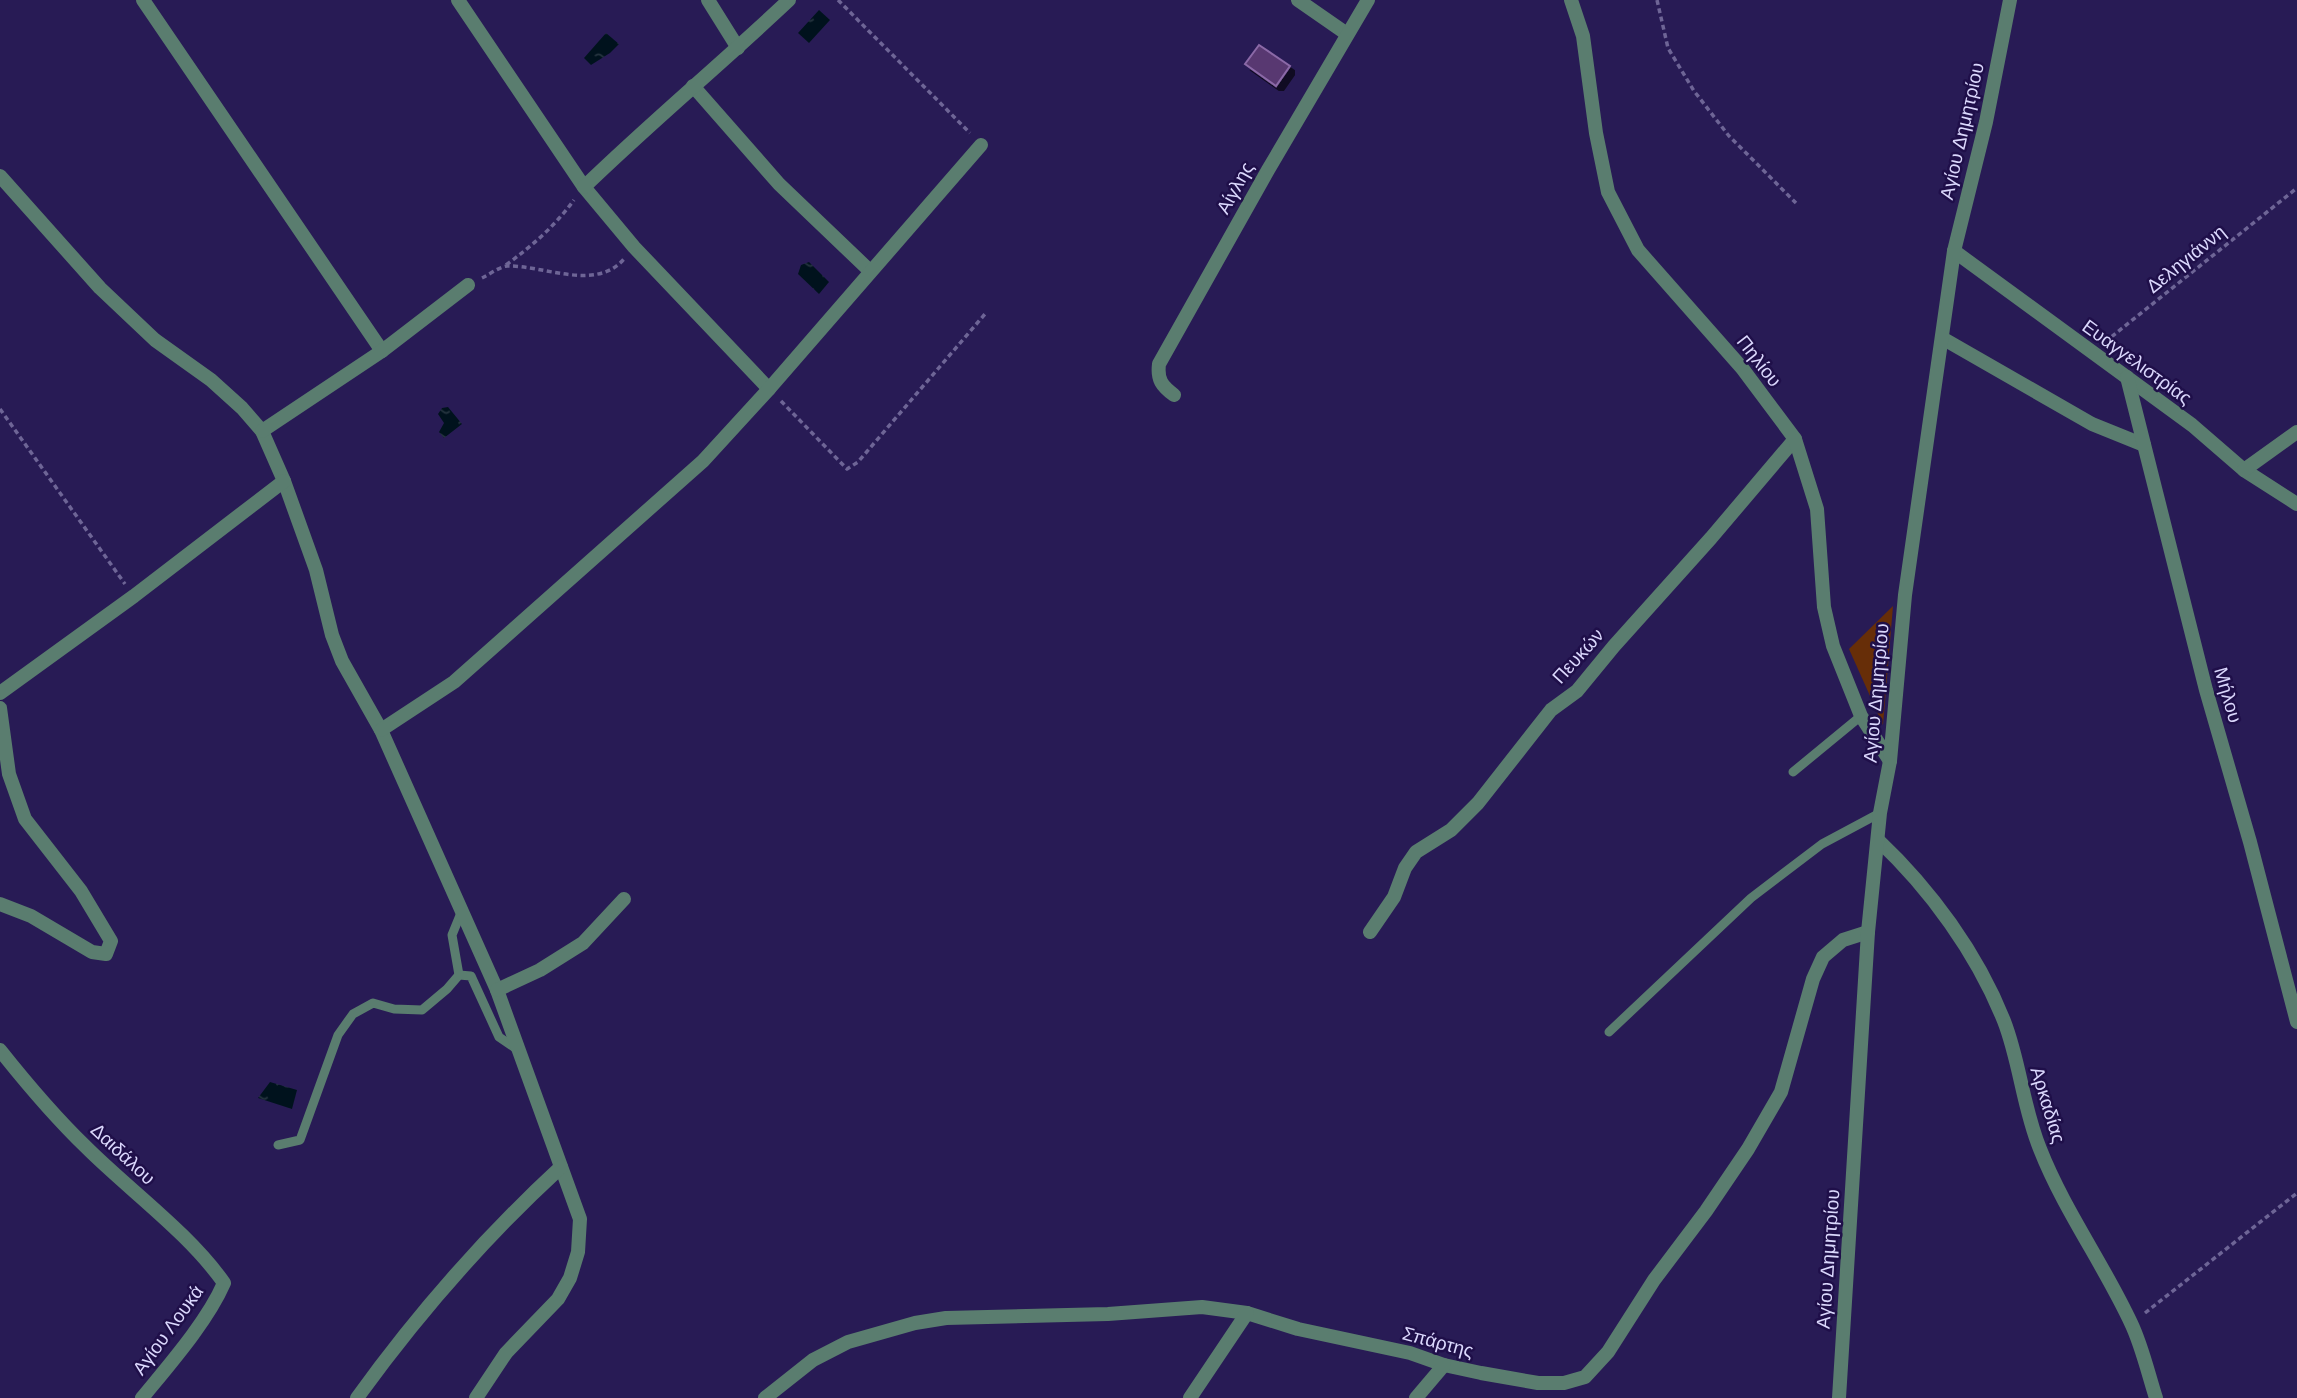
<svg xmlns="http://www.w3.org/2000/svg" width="2297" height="1398" viewBox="0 0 2297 1398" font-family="Rubik,sans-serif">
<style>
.grass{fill:#672e08}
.water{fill:url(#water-ripples)}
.building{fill:#583871;stroke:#8b69a7;stroke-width:2;filter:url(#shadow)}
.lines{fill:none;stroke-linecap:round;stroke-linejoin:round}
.path{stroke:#6e6596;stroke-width:3.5;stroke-dasharray:5 3.5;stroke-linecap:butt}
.service{stroke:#5a7d6f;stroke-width:9}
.minor{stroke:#5a7d6f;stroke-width:14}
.tertiary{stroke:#5a7d6f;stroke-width:14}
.labels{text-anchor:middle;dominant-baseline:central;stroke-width:5;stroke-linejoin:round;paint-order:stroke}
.street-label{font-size:19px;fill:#dad7fc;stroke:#1f0f49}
</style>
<defs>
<pattern id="water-ripples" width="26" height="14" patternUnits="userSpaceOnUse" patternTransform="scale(1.75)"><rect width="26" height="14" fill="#00121d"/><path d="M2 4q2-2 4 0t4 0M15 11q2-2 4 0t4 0" fill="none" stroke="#25343f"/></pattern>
<filter id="shadow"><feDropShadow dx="6" dy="6" stdDeviation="0" flood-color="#0009"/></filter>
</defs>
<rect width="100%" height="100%" fill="#281b55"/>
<!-- grass -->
<path class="grass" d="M1893 606 1883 725 1849 649Z"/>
<!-- water -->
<g class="water">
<path d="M819 10 830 20 809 43 798 33Z"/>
<path d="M606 33 619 44 610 53 591 65 584 58Z"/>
<path d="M809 262 829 282 819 294 798 274 801 265Z"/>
<path d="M448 407 462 424 444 438 439 432 444 423 438 414 442 408Z"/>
<path d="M270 1082 297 1090 292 1109 258 1098Z"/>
</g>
<!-- building -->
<path class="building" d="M1259 45 1290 66 1276 86 1245 64Z"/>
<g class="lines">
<!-- path -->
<g class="path">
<path d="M838 0 970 133"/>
<path d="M1657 0 1668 48 1694 91 1729 136 1796 203"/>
<path d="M506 265C533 245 554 227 574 200"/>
<path d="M482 278C490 274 499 267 507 266 544 265 595 292 624 259"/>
<path d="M2105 342 2297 188"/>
<path d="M781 401 847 469 858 462 985 314"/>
<path d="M0 409 125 584"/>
<path d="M2145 1313 2297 1193"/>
</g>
<!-- service -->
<g class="service">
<path d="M1793 772 1861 716"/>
<path d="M459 975 452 935 461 913"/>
<path d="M1609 1032 1751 898 1822 844 1880 813"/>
<path d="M278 1145 300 1140 338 1035 353 1014 373 1003 394 1009 422 1010 447 989 459 975 471 976 499 1037 518 1050"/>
</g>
<!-- minor -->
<g class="minor">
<path d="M143 0 382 351"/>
<path d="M458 0 584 187 634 247 769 389"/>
<path d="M708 0 738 48"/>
<path d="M1298 0 1347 34"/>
<path d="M693 86 779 184 870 271"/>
<path d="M0 176 100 288 155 340 211 380 242 408 262 431 284 481 316 570 332 635 342 661 381 730 497 990 580 1219 578 1252 570 1278 558 1299 506 1353 476 1398"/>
<path d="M584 187C650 123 721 64 789 0"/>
<path d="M1954 251 2192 425 2244 470 2297 504"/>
<path d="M1942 338 2092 424 2144 445"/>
<path d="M2127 377 2206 690 2250 842 2297 1022"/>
<path d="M1174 395C1162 386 1157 380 1159 364L1268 170 1368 0"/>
<path d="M262 431 382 351 468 285"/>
<path d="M2244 470 2297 432"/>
<path d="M0 693 134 596 284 481"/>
<path d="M0 708 9 774 25 819 81 891 111 941 106 954 92 952 31 916 0 904"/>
<path d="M381 730 454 682 703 461 769 389 981 145"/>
<path d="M1878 840C1930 889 1977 953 2004 1021 2020 1062 2023 1108 2040 1149 2064 1210 2103 1263 2131 1323 2142 1346 2148 1373 2156 1398"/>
<path d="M1370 932 1394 897 1405 868 1416 852 1451 830 1478 803 1551 710 1577 691 1614 646 1711 538 1795 439"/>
<path d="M497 990 540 970 583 943 624 899"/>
<path d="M0 1050C27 1084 55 1117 86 1147 129 1190 189 1233 224 1283 207 1322 169 1365 142 1398"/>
<path d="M357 1398C417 1315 486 1236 561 1167"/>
<path d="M765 1398 813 1360 848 1342 915 1323 946 1318 1108 1314 1202 1307 1247 1313 1298 1329 1410 1353 1444 1365 1481 1373 1538 1383H1564L1585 1377 1608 1352 1654 1280 1706 1211 1748 1149 1781 1092 1813 979 1823 957 1843 940 1868 932"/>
<path d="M1190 1398 1247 1313"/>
<path d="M1416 1398 1444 1365"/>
</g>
<!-- tertiary -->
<g class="tertiary">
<path d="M1571 0 1583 36 1596 133 1608 192 1638 250 1742 368 1795 439 1817 509 1824 607 1833 646 1861 716 1890 761"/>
<path d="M1839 1398 1868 932 1880 813 1890 761 1905 595 1954 251 1986 122 2010 0"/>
</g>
</g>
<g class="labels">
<!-- street labels -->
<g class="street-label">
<text transform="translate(1962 131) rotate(-77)">Αγίου Δημητρίου</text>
<text transform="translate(1235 188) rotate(-61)">Αίγλης</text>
<text transform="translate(2186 259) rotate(-39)">Δεληγιάννη</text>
<text transform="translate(1759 361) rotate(52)">Πηλίου</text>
<text transform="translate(2137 362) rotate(36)">Ευαγγελιστρίας</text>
<text transform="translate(1578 656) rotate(-48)">Πευκών</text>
<text transform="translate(1876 693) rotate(-85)">Αγίου Δημητρίου</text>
<text transform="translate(2228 695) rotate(74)">Μήλου</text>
<text transform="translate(2048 1105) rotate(73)">Αρκαδίας</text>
<text transform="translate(123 1154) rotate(43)">Δαιδάλου</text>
<text transform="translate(1828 1259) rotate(-86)">Αγίου Δημητρίου</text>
<text transform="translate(168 1330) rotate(-54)">Αγίου Λουκά</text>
<text transform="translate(1438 1342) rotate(15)">Σπάρτης</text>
</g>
</g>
</svg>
